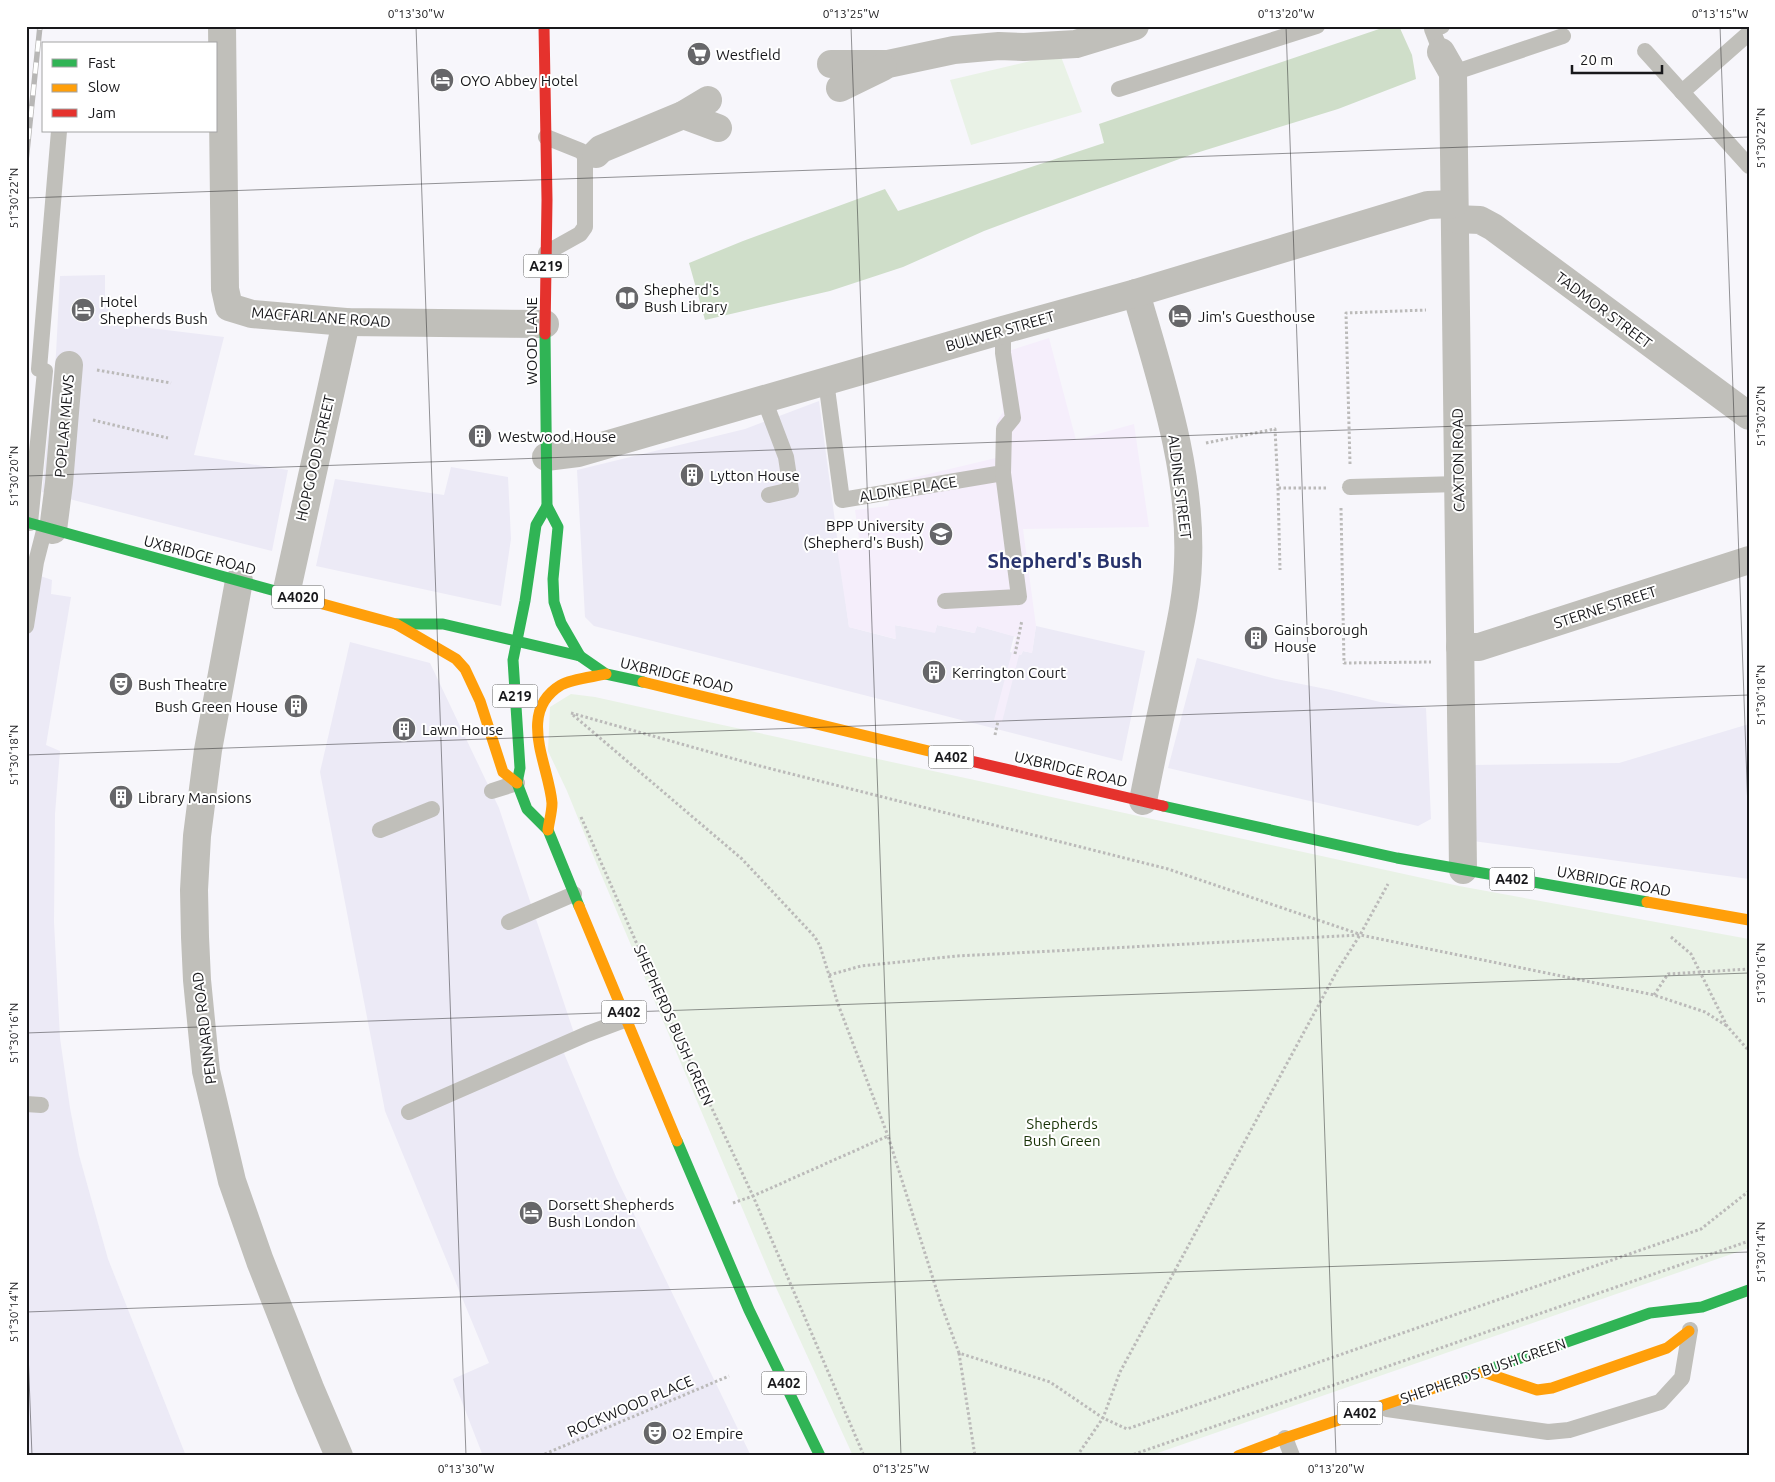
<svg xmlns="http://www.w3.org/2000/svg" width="1775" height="1482" viewBox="0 0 1775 1482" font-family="Ubuntu,sans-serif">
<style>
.built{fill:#eceaf6}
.education{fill:#f5eefb}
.green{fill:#e9f2e6}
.forest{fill:#cfdec9}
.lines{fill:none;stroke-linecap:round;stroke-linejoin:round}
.path{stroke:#bbbab9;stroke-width:3;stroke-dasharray:2.5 2.5;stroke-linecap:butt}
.lane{stroke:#c0bfba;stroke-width:16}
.street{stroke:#c0bfba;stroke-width:28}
.fast{stroke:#30b455;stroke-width:11}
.slow{stroke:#ff9f0a;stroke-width:11}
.jam{stroke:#e5322d;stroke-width:11}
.rail-casing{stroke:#b8b7b6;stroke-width:5.5}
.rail{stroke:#fff;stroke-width:4;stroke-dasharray:11;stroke-linecap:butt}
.ticks{fill:none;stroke:#18181b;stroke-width:1;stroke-opacity:0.45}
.labels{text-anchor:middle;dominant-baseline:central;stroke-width:4;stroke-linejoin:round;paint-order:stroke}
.shield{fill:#fff;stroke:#5d5d5f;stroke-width:1}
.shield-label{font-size:14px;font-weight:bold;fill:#18181b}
.poi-label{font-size:15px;fill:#18181b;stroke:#fff;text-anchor:start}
.street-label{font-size:15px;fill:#18181b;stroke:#fff}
.park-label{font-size:15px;fill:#193306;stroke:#fff}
.district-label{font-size:20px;font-weight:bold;fill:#28336c;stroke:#fff}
.neatline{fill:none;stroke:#18181b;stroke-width:2}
.ticks-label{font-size:12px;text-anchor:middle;fill:#18181b}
</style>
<rect width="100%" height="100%" fill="#f7f6fb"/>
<!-- built -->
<g class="built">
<path d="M105 275V299L109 300 108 323 224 337 194 455 288 470 272 551 42 492 56 354 60 276Z"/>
<path d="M819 401 849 627 895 639 894 625 935 632 937 625 974 633 977 626 1014 636 1010 652 1021 655 1023 651 1032 653 1036 626 1145 651 1122 761 594 626 585 617 577 470 745 429Z"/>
<path d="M451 467 508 477 511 539 501 606 316 566 335 479 444 495Z"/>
<path d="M26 571 52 580 51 594 71 597 46 745 60 751 55 814 54 922 60 1038 70 1108 79 1155 108 1259 186 1456H26Z"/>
<path d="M350 642 430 663 499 808 574 1033 558 1039 616 1177 751 1456H483L453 1379 489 1363 385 1111 320 772Z"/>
<path d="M1197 658 1276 679 1331 690 1380 702 1426 708 1431 819 1418 826 1168 768Z"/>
<path d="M1749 724V879L1473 841 1474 765 1619 763Z"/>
</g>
<!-- education -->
<path class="education" d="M1049 338 1076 440 1134 424 1149 527 1023 529 1036 626 1032 653 1023 651 1021 655H1019L1002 722 994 720 1016 637 977 626 975 633 937 625 935 633 895 625 896 639 849 627 836 541 859 539 855 510 888 506 895 482 996 458 997 421 1003 412 996 355Z"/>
<!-- green -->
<g class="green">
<path d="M1060 54 1082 112 971 145 950 80Z"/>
<path d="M571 694 595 697 672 714 1459 886 1749 939V1248L1149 1456H853L773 1281 595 860 567 791 548 751 550 707Z"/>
</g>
<!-- forest -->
<path class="forest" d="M1388 26H1399L1412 55 1416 79 1338 109 1193 154 1021 217 984 231 903 267 830 291 705 320 689 263 743 241 885 189 898 211 1104 143 1099 124Z"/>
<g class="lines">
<!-- path -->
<g class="path">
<path d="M97 370 171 383"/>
<path d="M93 420 168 438"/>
<path d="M1206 443 1275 429 1278 488H1327"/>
<path d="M1350 464 1346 313 1426 310"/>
<path d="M1278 488 1280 570"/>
<path d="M1341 508 1344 663 1431 662"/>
<path d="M1015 654 1022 620"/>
<path d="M571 713 756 765 1168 869 1359 934"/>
<path d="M573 715 742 859 815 937 820 946 838 1004 888 1136"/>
<path d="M995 735 998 721"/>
<path d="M581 817 670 1019 753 1196 864 1456"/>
<path d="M1671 937 1691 954 1727 1026 1749 1051"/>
<path d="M829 975 861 966 957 956 1360 935 1654 995 1705 1012 1727 1026"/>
<path d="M1654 995 1668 974 1749 969"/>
<path d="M733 1203 753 1196 888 1136 941 1304 959 1353 1050 1382 1103 1418 1127 1429 1701 1229 1749 1191"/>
<path d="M959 1353 975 1456"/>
<path d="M540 1456 729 1376"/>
<path d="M1077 1456 1103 1418 1120 1372 1337 971 1360 935 1388 884"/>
<path d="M1129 1456 1749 1241"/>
</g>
<!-- lane -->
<g class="lane">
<path d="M1645 51 1749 166"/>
<path d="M1441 52 1432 29 1442 26"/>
<path d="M1453 73 1563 36"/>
<path d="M1119 89 1317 26"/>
<path d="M1682 92 1749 33"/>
<path d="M546 137 581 151 585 156V227L580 234 546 253"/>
<path d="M826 381 842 500 1003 473 1004 429 1013 418 1003 353V330"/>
<path d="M764 399 786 457 791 490 769 495"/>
<path d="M1350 487 1458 484"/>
<path d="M30 523 45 371 39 369 59 131"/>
<path d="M945 601 1019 597 1003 473"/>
<path d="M26 626 36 562 45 527"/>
<path d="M492 791 517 783"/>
<path d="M380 830 432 809"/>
<path d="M509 922 574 894"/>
<path d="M26 1104 41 1105"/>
<path d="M409 1112 587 1034 627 1019"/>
<path d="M1387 1409 1548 1432 1569 1430 1660 1402 1682 1378 1690 1330"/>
<path d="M1285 1438 1292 1456"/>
</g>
<!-- street -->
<g class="street">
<path d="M222 26 225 289 229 307 252 314 346 322 545 324"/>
<path d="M1441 52 1453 73 1463 870"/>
<path d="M831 64H888L954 50 999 46 1024 47 1076 44 1135 26"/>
<path d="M840 88 883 67"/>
<path d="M683 115 718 128"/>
<path d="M596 154 601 149 683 115 708 100"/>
<path d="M1455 219 1480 220 1493 227 1749 416"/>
<path d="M1136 293C1161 380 1192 471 1188 563 1187 597 1179 630 1172 664 1162 709 1152 755 1143 801"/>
<path d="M546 457 578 453 1003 330 1136 293 1428 205 1454 204"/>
<path d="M53 530 59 483 69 365"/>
<path d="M239 581 208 750 197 836 194 890 195 937 197 980 206 1071 232 1181 260 1261 310 1388 339 1456"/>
<path d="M286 594 346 322"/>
<path d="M1460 647H1479L1749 560"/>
</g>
<!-- fast -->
<g class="fast">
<path d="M545 334 547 506 558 527 553 579 554 602 561 623 580 656"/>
<path d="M547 506 536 525 525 601 513 660 520 768 517 783 527 809 548 830 579 906"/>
<path d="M26 522 279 592"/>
<path d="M396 624H443L580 656 606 674 643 682"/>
<path d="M1163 806 1397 858 1647 902"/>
<path d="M677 1141 749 1310 820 1456"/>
<path d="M1458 1380 1650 1313 1702 1307 1749 1290"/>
</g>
<!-- slow -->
<g class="slow">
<path d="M279 592 396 624 456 659 465 669 480 701 503 772 517 783"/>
<path d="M643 682 937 753"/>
<path d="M548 830C549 822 552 812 552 803 549 765 516 712 561 685 572 679 593 677 606 674"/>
<path d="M1647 902 1749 920"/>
<path d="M579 906 677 1141"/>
<path d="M1483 1372 1537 1390 1552 1388 1667 1348 1689 1331"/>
<path d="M1238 1456 1285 1438 1458 1380"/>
</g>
<!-- jam -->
<g class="jam">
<path d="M544 26 547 200 545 334"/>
<path d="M937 753 1163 806"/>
</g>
<!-- rail casing -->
<g class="rail-casing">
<path id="rail" d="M26 161 40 26"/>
</g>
<!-- rail -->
<use href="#rail" class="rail"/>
</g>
<!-- ticks -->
<path class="ticks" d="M416 26 466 1456M851 26 901 1456M1286 26 1336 1456M1720 26 1749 838M26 198 1749 137M26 476 1749 416M26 755 1749 695M26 1033 1749 973M26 1299 32 1456M26 1312 1749 1252"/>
<!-- icons -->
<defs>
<g id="supermarket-disc" transform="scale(1.25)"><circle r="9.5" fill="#666669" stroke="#fff"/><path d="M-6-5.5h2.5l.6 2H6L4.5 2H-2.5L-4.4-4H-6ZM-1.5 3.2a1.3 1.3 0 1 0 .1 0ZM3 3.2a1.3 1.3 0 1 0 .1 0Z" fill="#fff"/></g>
<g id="hotel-disc" transform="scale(1.25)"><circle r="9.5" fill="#666669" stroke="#fff"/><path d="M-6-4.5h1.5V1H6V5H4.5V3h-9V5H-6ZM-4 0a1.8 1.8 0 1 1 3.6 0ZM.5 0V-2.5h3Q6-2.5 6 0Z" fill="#fff"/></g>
<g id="library-disc" transform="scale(1.25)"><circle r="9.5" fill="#666669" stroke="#fff"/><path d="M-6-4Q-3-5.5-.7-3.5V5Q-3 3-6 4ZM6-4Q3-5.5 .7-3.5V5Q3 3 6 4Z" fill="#fff"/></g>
<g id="building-disc" transform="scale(1.25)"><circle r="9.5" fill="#666669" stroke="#fff"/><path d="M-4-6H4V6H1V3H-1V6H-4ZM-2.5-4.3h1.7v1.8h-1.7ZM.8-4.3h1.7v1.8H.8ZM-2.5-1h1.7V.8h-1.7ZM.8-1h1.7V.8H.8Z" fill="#fff"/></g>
<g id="university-disc" transform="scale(1.25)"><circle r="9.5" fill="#666669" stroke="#fff"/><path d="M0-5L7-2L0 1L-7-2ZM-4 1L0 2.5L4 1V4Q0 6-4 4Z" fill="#fff"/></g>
<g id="theatre-disc" transform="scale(1.25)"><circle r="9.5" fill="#666669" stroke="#fff"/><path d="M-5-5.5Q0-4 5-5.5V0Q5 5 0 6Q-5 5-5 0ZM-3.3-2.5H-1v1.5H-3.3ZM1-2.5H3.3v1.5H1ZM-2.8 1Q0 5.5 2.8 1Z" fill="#fff"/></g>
</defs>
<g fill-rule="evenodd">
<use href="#supermarket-disc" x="699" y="54"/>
<use href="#hotel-disc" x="442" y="80"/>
<use href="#library-disc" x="627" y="298"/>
<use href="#hotel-disc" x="83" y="310"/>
<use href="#hotel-disc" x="1180" y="316"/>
<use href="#building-disc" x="480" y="436"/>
<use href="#building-disc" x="692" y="475"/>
<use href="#university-disc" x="941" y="534"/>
<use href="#building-disc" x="1256" y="638"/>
<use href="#building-disc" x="934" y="672"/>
<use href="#theatre-disc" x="121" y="684"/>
<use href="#building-disc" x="296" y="706"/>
<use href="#building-disc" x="404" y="729"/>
<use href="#building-disc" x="121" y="797"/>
<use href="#hotel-disc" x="531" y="1213"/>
<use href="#theatre-disc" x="655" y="1433"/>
</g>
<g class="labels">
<!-- shield labels -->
<g class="shield">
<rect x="523.5" y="254.5" width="45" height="23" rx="4"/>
<rect x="272" y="585.5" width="52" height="23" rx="4"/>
<rect x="492.5" y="684.5" width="45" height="23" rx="4"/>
<rect x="928.5" y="745.5" width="45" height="23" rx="4"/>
<rect x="1489.5" y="867.5" width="45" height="23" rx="4"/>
<rect x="601.5" y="1000.5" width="45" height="23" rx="4"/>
<rect x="761.5" y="1371.5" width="45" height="23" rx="4"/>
<rect x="1337.5" y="1401.5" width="45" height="23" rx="4"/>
</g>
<g class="shield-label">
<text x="546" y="266">A219</text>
<text x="298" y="597">A4020</text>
<text x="515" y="696">A219</text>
<text x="951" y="757">A402</text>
<text x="1512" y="879">A402</text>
<text x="624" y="1012">A402</text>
<text x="784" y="1383">A402</text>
<text x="1360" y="1413">A402</text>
</g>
<!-- poi labels -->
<g class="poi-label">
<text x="716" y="54">Westfield</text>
<text x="460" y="80">OYO Abbey Hotel</text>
<text x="644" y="289">Shepherd's<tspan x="644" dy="17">Bush Library</tspan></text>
<text x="100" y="301">Hotel<tspan x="100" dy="17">Shepherds Bush</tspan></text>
<text x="1198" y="316">Jim's Guesthouse</text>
<text x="498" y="436">Westwood House</text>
<text x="710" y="475">Lytton House</text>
<text x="924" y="525" text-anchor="end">BPP University<tspan x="924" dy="17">(Shepherd's Bush)</tspan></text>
<text x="1274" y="629">Gainsborough<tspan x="1274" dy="17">House</tspan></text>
<text x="952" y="672">Kerrington Court</text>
<text x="138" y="684">Bush Theatre</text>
<text x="278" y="706" text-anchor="end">Bush Green House</text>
<text x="422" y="729">Lawn House</text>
<text x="138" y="797">Library Mansions</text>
<text x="548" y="1204">Dorsett Shepherds<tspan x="548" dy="17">Bush London</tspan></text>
<text x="672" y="1433">O2 Empire</text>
</g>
<!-- street labels -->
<g class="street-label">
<text transform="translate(1604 310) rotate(37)">TADMOR STREET</text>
<text transform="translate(321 317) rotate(4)">MACFARLANE ROAD</text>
<text transform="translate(1000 331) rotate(-16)">BULWER STREET</text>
<text transform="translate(531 341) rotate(-90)">WOOD LANE</text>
<text transform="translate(64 426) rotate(-85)">POPLAR MEWS</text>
<text transform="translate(315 458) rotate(-77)">HOPGOOD STREET</text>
<text transform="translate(1458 460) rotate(-91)">CAXTON ROAD</text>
<text transform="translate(1180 487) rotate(83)">ALDINE STREET</text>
<text transform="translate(908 489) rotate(-9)">ALDINE PLACE</text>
<text transform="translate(200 555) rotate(15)">UXBRIDGE ROAD</text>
<text transform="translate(1605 607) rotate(-18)">STERNE STREET</text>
<text transform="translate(677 675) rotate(13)">UXBRIDGE ROAD</text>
<text transform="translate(1071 769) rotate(13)">UXBRIDGE ROAD</text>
<text transform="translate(1614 881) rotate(10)">UXBRIDGE ROAD</text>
<text transform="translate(674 1025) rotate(66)">SHEPHERDS BUSH GREEN</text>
<text transform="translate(204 1028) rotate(-97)">PENNARD ROAD</text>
<text transform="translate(1483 1371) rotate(-19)">SHEPHERDS BUSH GREEN</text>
<text transform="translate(630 1406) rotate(-23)">ROCKWOOD PLACE</text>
</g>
<!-- park labels -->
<g class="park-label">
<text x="1062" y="1123">Shepherds<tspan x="1062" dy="17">Bush Green</tspan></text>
</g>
<!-- district labels -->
<g class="district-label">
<text x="1065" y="560">Shepherd's Bush</text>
</g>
</g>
<!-- border -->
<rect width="1775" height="1482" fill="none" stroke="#ffffff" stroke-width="55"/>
<!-- legend -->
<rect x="42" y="42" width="175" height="90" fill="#ffffff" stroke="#a3a3a4"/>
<rect x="52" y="59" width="25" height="8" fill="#30b455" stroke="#a3a3a4"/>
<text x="88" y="68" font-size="15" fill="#18181b">Fast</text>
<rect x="52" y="84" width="25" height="8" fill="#ff9f0a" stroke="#a3a3a4"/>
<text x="88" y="92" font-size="15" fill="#18181b">Slow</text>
<rect x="52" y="109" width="25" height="8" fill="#e5322d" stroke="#a3a3a4"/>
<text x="88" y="118" font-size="15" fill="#18181b">Jam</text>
<!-- scale -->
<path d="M1572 65v8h90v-8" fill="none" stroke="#18181b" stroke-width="2.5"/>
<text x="1580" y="65" font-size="15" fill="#18181b" stroke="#ffffff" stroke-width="4" paint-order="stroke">20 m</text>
<rect x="28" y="28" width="1720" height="1426" class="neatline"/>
<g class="ticks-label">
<text x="416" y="18">0°13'30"W</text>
<text x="851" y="18">0°13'25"W</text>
<text x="1286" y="18">0°13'20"W</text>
<text x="1720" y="18">0°13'15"W</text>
<text transform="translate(1761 138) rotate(-90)" y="4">51°30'22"N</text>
<text transform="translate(14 198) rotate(-90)" y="4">51°30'22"N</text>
<text transform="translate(1761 416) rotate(-90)" y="4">51°30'20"N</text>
<text transform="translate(14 476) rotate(-90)" y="4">51°30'20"N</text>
<text transform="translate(1761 695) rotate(-90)" y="4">51°30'18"N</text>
<text transform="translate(14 755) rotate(-90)" y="4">51°30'18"N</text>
<text transform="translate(1761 973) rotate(-90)" y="4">51°30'16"N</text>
<text transform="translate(14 1033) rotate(-90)" y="4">51°30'16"N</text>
<text transform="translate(1761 1252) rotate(-90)" y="4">51°30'14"N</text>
<text transform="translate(14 1312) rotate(-90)" y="4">51°30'14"N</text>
<text x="466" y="1473">0°13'30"W</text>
<text x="901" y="1473">0°13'25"W</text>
<text x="1336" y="1473">0°13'20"W</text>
</g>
</svg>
